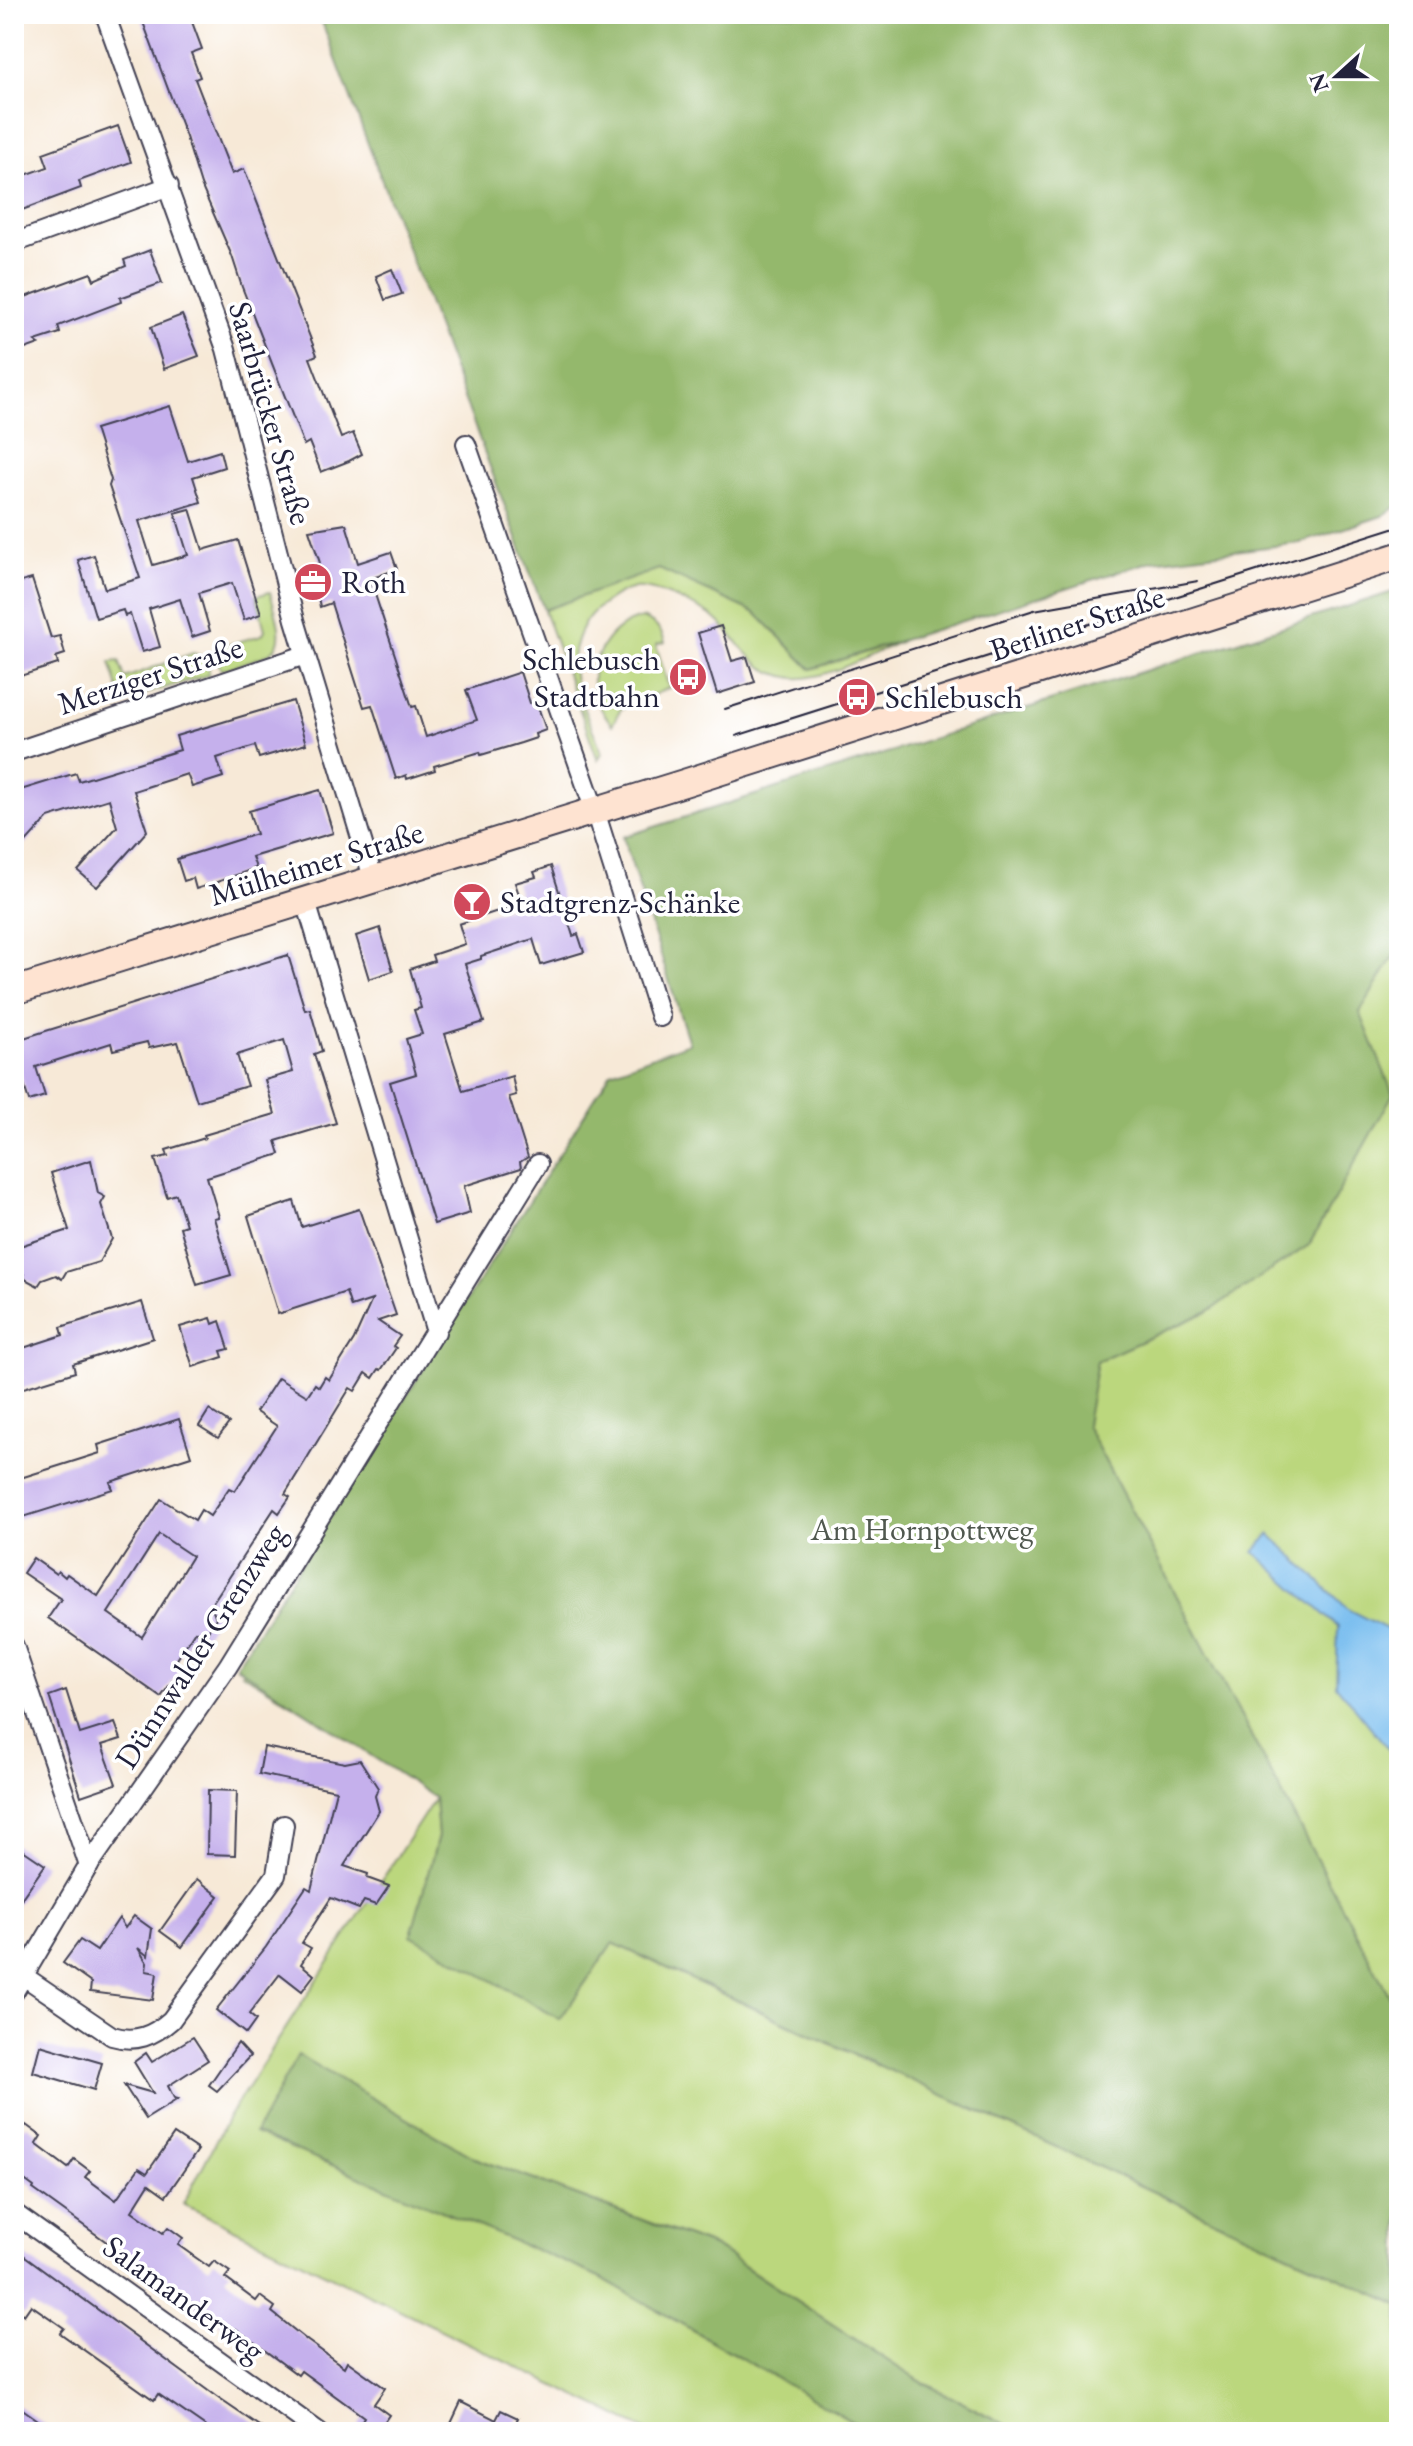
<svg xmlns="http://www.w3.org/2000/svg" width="1413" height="2446" viewBox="0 0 1413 2446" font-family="'EB Garamond',serif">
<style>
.green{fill:#bbd77d;stroke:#6e7c5c;stroke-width:2}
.forest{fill:#94b86c;stroke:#5b6d54;stroke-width:2}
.water{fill:#78bdef;stroke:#4d7095;stroke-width:2}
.building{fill:#c5b0ec;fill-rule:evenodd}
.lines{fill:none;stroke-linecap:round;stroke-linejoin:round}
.minor-casing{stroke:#424052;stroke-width:22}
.secondary-casing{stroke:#424052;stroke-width:30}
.minor{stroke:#fff;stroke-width:18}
.secondary{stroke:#fee3d1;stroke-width:26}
.tram{stroke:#22223b;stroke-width:2}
.labels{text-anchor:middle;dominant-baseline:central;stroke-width:7;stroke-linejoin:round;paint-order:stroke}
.street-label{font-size:32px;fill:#22223b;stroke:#fff}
.poi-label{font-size:32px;fill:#22223b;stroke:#fff;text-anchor:start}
.park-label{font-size:32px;fill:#50584f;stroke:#fff}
</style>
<rect width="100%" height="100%" fill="#fff"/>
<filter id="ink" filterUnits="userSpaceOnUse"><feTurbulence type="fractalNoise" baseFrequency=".0125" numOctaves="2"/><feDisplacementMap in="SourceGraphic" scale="16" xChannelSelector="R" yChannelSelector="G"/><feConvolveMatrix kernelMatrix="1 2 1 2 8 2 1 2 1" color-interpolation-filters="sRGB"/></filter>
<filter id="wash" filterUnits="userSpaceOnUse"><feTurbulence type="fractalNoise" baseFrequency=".006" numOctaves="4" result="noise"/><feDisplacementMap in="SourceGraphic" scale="32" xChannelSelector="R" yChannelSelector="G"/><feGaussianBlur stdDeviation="1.8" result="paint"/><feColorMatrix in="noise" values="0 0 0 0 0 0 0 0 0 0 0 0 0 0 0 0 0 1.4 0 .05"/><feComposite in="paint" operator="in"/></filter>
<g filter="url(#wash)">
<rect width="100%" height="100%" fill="#f7e9d7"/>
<!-- green -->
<g class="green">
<path d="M659 568 756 613 811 669 902 641C873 653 824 681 794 678 753 673 744 646 718 621 706 609 651 585 635 588 620 591 609 600 598 608 588 616 585 622 580 632 560 675 588 714 602 753L598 760 544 610Z"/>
<path d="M1399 590V2278L973 2109 1399 2305V2432H1020L914 2378 715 2247 475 2158 298 2055 600 2277 870 2432H650L183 2204 229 2116 435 1798 438 1836 412 1935 560 2019 613 1943 878 2066 242 1673 541 1204 714 1095 624 837Z"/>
<path d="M270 592C290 657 280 651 221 670L216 657 219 647 262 635 265 630 256 596Z"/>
<path d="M642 618C655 623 661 629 665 642L656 645 669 688 621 709 612 725C605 715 596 704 594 691 588 658 610 625 642 618Z"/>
<path d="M193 653 204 657 209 669 208 675 122 701 110 662 119 661 125 678Z"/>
</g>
<!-- forest -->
<g class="forest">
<path d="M319 14H1399V505L1382 516 1300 543 1152 561 811 669 756 613 659 569 544 610Z"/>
<path d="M1399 590V947L1360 1012 1393 1094 1309 1245 1207 1312 1097 1361 1086 1425 1399 2014V2305L613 1943 560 2019 411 1935 438 1837 435 1798 236 1666 611 1072 689 1043 623 837Z"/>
<path d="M298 2055 475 2158 715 2247 914 2378 1020 2432H870L600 2277 255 2133Z"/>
</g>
<!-- water -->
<path class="water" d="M1270 1534 1349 1610 1399 1635V1755L1395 1757 1336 1685 1338 1627 1254 1552Z"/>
<g id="blocks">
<!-- building -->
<g class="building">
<path d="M140 14H189L202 49 191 53 200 77 195 79 232 174 244 169 317 355 310 358 341 438 353 433 362 454 349 461 321 472 309 442 304 445 242 287 232 256 201 185 186 137Z"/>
<path d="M118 126 131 162 79 181 81 188 14 213V179L48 167 43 153Z"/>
<path d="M150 250 162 283 120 298 121 302 58 326 60 333 35 341 39 344 14 353V301L91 273 94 280 126 266 124 260Z"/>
<path d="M392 269 402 294 385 300 376 276Z"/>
<path d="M182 315 199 356 164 369 151 327Z"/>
<path d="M170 406 188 461 220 451 224 467 193 477 201 502 139 521 153 565 188 555 175 513 190 509 203 550 238 540 261 614 244 620 232 583 199 593 210 631 192 637 180 599 149 609 160 647 142 652 130 614 125 616 123 610 96 618 78 560 94 555 105 589 140 578 109 486 111 480 95 429Z"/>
<path d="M346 524 358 563 391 552 397 569 370 579 412 707 416 706 426 737 477 720 466 690 520 672 530 703 536 701 546 730 535 734 536 738 521 743 481 755 480 752 454 760 434 766 435 770 407 779 406 775 396 779 372 705 364 707 331 603 320 607 318 597 311 600 300 570 320 563 309 530Z"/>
<path d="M32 579 51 638 60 636 65 654 56 657 58 664 14 678V584Z"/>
<path d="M721 626 732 661 747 657 755 682 717 694 698 633Z"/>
<path d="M293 701 306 744 259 758 255 746 217 758 223 777 192 787 187 774 134 791 147 831 97 887 78 871 117 827 109 799 48 818 14 856V792L76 773 79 781 180 750 176 736Z"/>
<path d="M320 790 333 833 252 857 256 868 217 882 196 889 193 878 184 881 177 859 256 834 249 811Z"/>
<path d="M551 866 573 936 578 934 584 952 541 965 533 939 481 956V959L465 964 484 1022 445 1034 463 1091 512 1076 516 1095 509 1097 528 1157 520 1162 521 1168 464 1186 470 1213 434 1224 390 1082 416 1074 406 1039 422 1034 414 1010 421 1008 410 969 434 961 432 955 465 944 459 924 522 903 515 883 536 877 534 872Z"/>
<path d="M380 928 393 971 369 979 356 936Z"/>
<path d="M288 955 305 1010 310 1009 322 1051 314 1054 336 1123 276 1141 280 1154 207 1177 219 1217 214 1218 231 1275 197 1285 180 1227 186 1225 176 1194 167 1197 155 1159 168 1156 166 1150 205 1138 204 1135 275 1114 265 1080 293 1072 284 1040 237 1055 247 1086 197 1101 178 1042 149 1048 147 1042 113 1050 111 1043 36 1067 45 1096 29 1101 19 1069 14 1071V1041Z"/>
<path d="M91 1160 98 1193 105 1197 101 1204 112 1239 99 1262 66 1272 62 1279 56 1275 42 1280 38 1286 25 1279 16 1250 21 1249 20 1246 69 1230 51 1173Z"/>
<path d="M294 1201 302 1227 359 1209 396 1315 378 1321 400 1336 393 1346 396 1348 381 1370 379 1369 373 1378 366 1373 355 1391 350 1388 285 1494 290 1497 279 1513 274 1509 211 1605 216 1618 204 1637 195 1631 176 1661 183 1666 161 1697 48 1618 61 1599 23 1573 33 1558 56 1574 58 1571 65 1577 67 1574 98 1596 161 1499 195 1520 201 1510 210 1516 229 1488 235 1491 277 1426 256 1412 278 1378 307 1396 315 1384 319 1387 325 1377 329 1380 354 1340 372 1300 351 1307 346 1292 278 1314 248 1216ZM159 1534 192 1556 142 1637 108 1613Z"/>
<path d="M142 1302 153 1338 73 1364 75 1372 14 1391V1351L63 1335 61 1327Z"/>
<path d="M211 1318 213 1324 220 1321 229 1349 221 1351 223 1357 193 1367 180 1327Z"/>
<path d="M209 1410 229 1423 218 1438 199 1426Z"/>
<path d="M179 1419 191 1456 110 1482 113 1489 14 1520V1480L100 1453 98 1445Z"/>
<path d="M66 1690 80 1734 115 1723 121 1739 102 1745 116 1784 81 1796 49 1696Z"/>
<path d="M264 1747 345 1763 360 1760 378 1788 375 1796 379 1811 344 1866 368 1874 367 1878 389 1886 376 1905 364 1901 359 1909 331 1898 302 1943 311 1948 301 1964 314 1975 302 1991 280 1974 249 2014 256 2020 246 2034 216 2010 266 1947 306 1887 311 1890 336 1790 259 1774Z"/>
<path d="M208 1790 237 1791 235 1855 207 1854Z"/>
<path d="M14 1844 45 1865 14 1909Z"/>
<path d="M197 1879 219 1896 182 1947 160 1931Z"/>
<path d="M134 1916 152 1929 148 1956 138 1948 147 1963 146 1971 157 1973 153 2000 90 1992 91 1983 63 1963 80 1940 97 1951 119 1918 125 1928Z"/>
<path d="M193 2037 208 2060 168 2086 174 2098 178 2099 146 2119 124 2085 153 2093 134 2062 146 2053 152 2062Z"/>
<path d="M238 2043 250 2056 217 2091 209 2085Z"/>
<path d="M40 2045 102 2063 94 2090 33 2072Z"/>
<path d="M26 2125 41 2136 36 2144 68 2168 74 2159 90 2171 85 2177 116 2200 139 2168 147 2173 174 2134 198 2150 166 2196 149 2184 132 2211 163 2233 168 2227 183 2238 178 2245 209 2267 214 2261 230 2272 225 2278 256 2301 260 2296 275 2307 272 2312 308 2341 344 2367 347 2361 385 2388 374 2404 389 2415 377 2432H369L359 2425 364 2417 301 2371 298 2375 236 2329 233 2333 33 2189 34 2187 15 2173 21 2164 14 2160V2141Z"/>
<path d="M14 2248 218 2398 268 2432H213L158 2394 154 2400 60 2333 64 2328 31 2305 24 2315 14 2308Z"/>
<path d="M461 2402 496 2420 501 2410 518 2418 513 2428 521 2432H447Z"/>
<path d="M14 2403 55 2432H14Z"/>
</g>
</g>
</g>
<g filter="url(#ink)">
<use href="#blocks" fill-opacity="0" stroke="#424052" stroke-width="2"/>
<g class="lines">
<!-- minor casing -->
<g class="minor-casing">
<g id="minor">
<path d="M105 14 226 349 295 620 374 881"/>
<path d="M14 243 169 186"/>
<path d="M466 444 595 811 660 1017"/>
<path d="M14 752 305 655"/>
<path d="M306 902 436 1332"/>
<path d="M14 1646 89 1866"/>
<path d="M25 1977 112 2036C136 2043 153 2036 171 2020L276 1875 284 1825"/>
<path d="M14 1992 89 1865 228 1666 538 1164"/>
<path d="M14 2213 319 2432"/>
</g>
</g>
<!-- secondary casing -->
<g class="secondary-casing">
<path id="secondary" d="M14 991 684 783 1399 556"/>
</g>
<!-- minor -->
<use href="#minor" class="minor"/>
<!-- secondary -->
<use href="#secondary" class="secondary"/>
<!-- tram -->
<g class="tram">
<path d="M725 709 1034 610 1198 581"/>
<path d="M736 736 1399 526"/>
</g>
</g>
</g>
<!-- icons -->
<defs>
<g id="office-disc" transform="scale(2)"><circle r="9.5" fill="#d1495b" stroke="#fff"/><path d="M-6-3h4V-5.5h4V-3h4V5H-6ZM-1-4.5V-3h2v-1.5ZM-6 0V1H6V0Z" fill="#fff"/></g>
<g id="bus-disc" transform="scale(2)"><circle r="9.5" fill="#d1495b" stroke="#fff"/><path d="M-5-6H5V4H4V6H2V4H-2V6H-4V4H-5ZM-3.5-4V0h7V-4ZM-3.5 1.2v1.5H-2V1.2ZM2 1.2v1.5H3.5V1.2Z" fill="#fff"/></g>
<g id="bar-disc" transform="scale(2)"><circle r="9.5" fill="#d1495b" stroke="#fff"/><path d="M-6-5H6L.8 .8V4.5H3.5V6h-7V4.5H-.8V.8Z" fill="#fff"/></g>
</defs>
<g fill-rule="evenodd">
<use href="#office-disc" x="313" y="582"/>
<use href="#bus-disc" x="688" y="677"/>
<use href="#bus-disc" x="857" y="697"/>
<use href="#bar-disc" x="472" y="902"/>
</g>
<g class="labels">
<!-- street labels -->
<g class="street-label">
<text transform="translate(271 413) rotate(74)">Saarbrücker Straße</text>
<text transform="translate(1077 623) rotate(-18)">Berliner Straße</text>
<text transform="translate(150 675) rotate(-18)">Merziger Straße</text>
<text transform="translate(316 863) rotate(-17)">Mülheimer Straße</text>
<text transform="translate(200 1646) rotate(-57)">Dünnwalder Grenzweg</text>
<text transform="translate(184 2298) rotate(36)">Salamanderweg</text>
</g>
<!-- poi labels -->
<g class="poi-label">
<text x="341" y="582">Roth</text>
<text x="660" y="659" text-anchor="end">Schlebusch<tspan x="660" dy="37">Stadtbahn</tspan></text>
<text x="885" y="697">Schlebusch</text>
<text x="500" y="902">Stadtgrenz-Schänke</text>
</g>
<!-- park labels -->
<g class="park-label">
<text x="922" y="1529">Am Hornpottweg</text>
</g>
</g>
<!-- margin -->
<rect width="1413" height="2446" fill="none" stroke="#fff" stroke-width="48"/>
<!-- north arrow -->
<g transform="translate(1337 76) rotate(249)" stroke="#ffffff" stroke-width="6" paint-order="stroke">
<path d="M0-6L14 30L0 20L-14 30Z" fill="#22223b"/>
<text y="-12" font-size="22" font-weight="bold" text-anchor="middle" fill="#22223b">N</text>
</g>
</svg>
